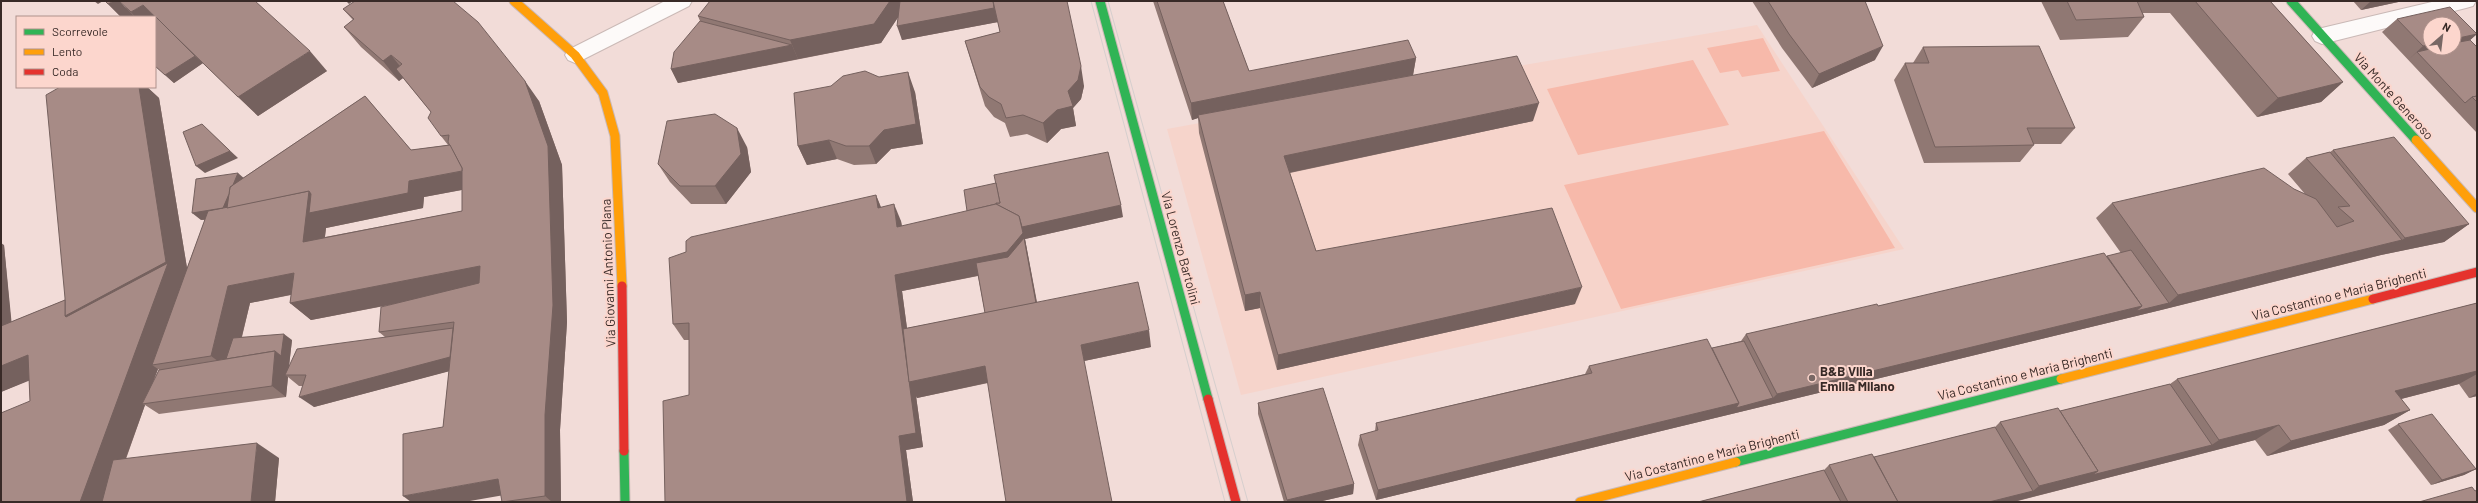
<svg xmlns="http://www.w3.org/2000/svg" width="2478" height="503" viewBox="0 0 2478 503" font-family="Barlow,sans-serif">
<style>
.built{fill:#f6d4cb}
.green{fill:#f7b9aa}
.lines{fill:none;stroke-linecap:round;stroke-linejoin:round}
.street-casing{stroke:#cab9b6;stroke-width:2}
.fast-casing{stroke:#cab9b6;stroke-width:11}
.slow-casing{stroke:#cab9b6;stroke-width:11}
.jam-casing{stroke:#cab9b6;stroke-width:11}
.street{fill:#fdfaf9;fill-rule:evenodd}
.fast{stroke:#30b455;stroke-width:9}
.slow{stroke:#ff9f0a;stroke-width:9}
.jam{stroke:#e5322d;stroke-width:9}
.tram{stroke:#d6cfce;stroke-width:1}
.wall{fill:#907873;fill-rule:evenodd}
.shaded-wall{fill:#75615e}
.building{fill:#a78b86;stroke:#75615e}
.poi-dot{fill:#796865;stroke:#fcd6cd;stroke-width:1.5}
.labels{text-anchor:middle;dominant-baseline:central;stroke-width:4;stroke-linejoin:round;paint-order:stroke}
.street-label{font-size:13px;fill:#382a27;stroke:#fcd6cd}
.poi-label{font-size:13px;font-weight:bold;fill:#382a27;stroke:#fcd6cd;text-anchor:start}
</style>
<rect width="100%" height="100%" fill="#f2dcd8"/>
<!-- built -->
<path class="built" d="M1757 25 1904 249 1241 395 1167 129 1390 88Z"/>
<!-- green -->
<g class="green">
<path d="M1763 38 1780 71 1742 77 1738 70 1720 73 1707 48Z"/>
<path d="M1693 60 1729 125 1578 155 1547 89Z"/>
<path d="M1824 131 1895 248 1621 309 1564 185Z"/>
</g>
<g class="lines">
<!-- street casing -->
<g class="street-casing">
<g id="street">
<path d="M665 1H692L689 6 582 60 575 63 568 60 565 55 568 50Z"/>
<path d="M2436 1H2476L2473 6 2466 8 2322 44 2315 41 2312 36 2315 31 2322 28Z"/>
</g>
</g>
<!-- fast casing -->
<g class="fast-casing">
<g id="fast">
<path d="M1100 1 1208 399"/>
<path d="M2291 1 2416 140"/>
<path d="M624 451 625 502"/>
<path d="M1736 462 2061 379"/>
</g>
</g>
<!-- slow casing -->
<g class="slow-casing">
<g id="slow">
<path d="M514 1 575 55 603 93 615 136 622 286"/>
<path d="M2416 140 2477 208"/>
<path d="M2061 379 2373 299"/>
<path d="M1580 502 1736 462"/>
</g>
</g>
<!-- jam casing -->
<g class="jam-casing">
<g id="jam">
<path d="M622 286 624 451"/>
<path d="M2373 299 2477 272"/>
<path d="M1208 399 1236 502"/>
</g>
</g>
<!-- street -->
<use href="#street" class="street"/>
<!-- fast -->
<use href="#fast" class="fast"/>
<!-- slow -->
<use href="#slow" class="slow"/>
<!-- jam -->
<use href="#jam" class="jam"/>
<!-- tram -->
<g class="tram">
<path d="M1091 1 1225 502"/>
<path d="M1108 1 1248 502"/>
</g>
</g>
<!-- wall -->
<g class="wall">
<path d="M105 1 327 71 258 116 203 63 174 83 155 66V17H121Z"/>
<path d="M993 1 1084 86 1081 99 1073 108 1076 126 1061 129 1047 143 1027 134 1010 137 1005 123 994 117 985 106 971 61 965 41 1000 32 996 13 998 22 902 40 898 17 881 43 678 83 671 69 700 21 698 16Z"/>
<path d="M1153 1H1223L1249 71 1416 58 1413 75 1533 121 1290 173 1316 251 1575 304 1277 370 1260 308 1245 311 1199 133 1198 118 1192 120Z"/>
<path d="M1752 1H1865L1875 60 1812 88 1782 48Z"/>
<path d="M2041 1H2270L2343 82 2321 102 2257 117 2170 13H2143L2144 17 2128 37 2060 40Z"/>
<path d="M2353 1H2403L2361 10Z"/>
<path d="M343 9 539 101 562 165 567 322 560 430 561 502H502L501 495 443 427 449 371 314 407 303 386H299L288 377 286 397 159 414 145 405 126 459 279 458 275 502H1L30 401 29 380 1 392 4 245 11 322 65 300 60 87H147L159 98 187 268 205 220H201L243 178 365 96 411 150 448 145 441 136 431 112 403 78 399 81 361 47 344 27 353 20ZM462 190V211L325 237 326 228 423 208 424 197ZM291 295 290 303 311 320 400 303 379 332 385 337 289 366 292 340 242 337 250 303ZM158 369 159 370 153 382Z"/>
<path d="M2397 19 2477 34 2470 40 2477 47V133L2382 32Z"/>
<path d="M1923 47 2075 128 2061 144H2033L2034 145 2020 162 1924 163 1894 80 1905 63H1913Z"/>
<path d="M879 77 915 92 923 144 891 149 876 164 854 165 837 159 807 165 798 146Z"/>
<path d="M747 147 751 172 726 204H691L670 182 658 164Z"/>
<path d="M2333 150 2469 224 2444 242 2381 255 2161 310 1376 500 1358 445 1360 435 1375 431 1376 423 1585 374 1589 366 1712 348 1741 341 1746 334 1878 306 2121 253 2096 218 2112 203 2294 189 2305 194 2288 174 2306 158 2330 152Z"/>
<path d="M876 195 881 207 901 221 902 226 1123 217 1025 239 1037 302 1151 347 1084 361 988 383 917 398 916 396 923 447 906 450 913 502H665L689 395V340H684L673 324ZM978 276 985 313 907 328 902 291Z"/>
<path d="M2477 303V396L2469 398 2459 384 2401 399 2410 410 2384 425 2267 456 2255 440 2014 502H1698L1824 470 1829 465 1874 457 1995 427 2000 422 2060 411 2170 384 2177 379Z"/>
<path d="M1258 403 1354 484 1353 494 1318 502H1284L1258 414Z"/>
<path d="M2398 424 2476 469 2464 475 2431 485 2388 430Z"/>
</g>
<!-- shaded-wall -->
<g class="shaded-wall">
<path d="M94 1H103L98 4Z"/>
<path d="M114 1H119L135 17H121L108 4Z"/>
<path d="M346 1H353L349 4Z"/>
<path d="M890 1H903L905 7 881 43 798 59 790 40Z"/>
<path d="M993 1 998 22 902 40 897 26Z"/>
<path d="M2376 1H2403L2361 10 2370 2Z"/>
<path d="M143 5 164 25 155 30V17H135L131 12Z"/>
<path d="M2477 34 2461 48 2417 52 2408 60 2423 46 2430 45V48H2454V39Z"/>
<path d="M792 45 798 59 678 83 671 69Z"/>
<path d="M1883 46 1875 60 1812 88 1819 74Z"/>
<path d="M310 51 327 71 258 116 238 97Z"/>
<path d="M391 55 407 75 399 81 383 61Z"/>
<path d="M195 56 203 63 174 83 165 75Z"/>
<path d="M1416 58 1413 75 1198 115V118L1192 120 1191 103Z"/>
<path d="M1081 66 1084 86 1081 99 1073 108 1076 126 1061 129 1047 143 1043 123 1068 91Z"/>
<path d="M908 72 915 92 923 144 891 149 876 164 869 146Z"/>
<path d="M525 81 539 101 562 165 567 322 560 430 561 502H552L545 496Z"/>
<path d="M2343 82 2321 102 2257 117 2278 98Z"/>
<path d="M139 87H147L159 98 189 280 152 365 158 369 145 403 142 404 145 405 110 502H80L90 333 65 316Z"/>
<path d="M1539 103 1533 121 1283 174 1284 156Z"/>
<path d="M737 128 747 147 751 172 726 204 715 186Z"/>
<path d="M210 132 238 158 205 173 196 166Z"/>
<path d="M829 140 837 159 807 165 798 146Z"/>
<path d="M464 171 477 187 424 197 423 208 326 228 322 259 231 215 201 220 192 213 238 173 246 180 309 191 409 181Z"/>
<path d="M876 195 883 213 878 208Z"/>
<path d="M894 204 901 221 904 243 897 227Z"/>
<path d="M1121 205 1123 217 1025 239 1040 320 1011 269 902 291 914 381 985 366 991 382 917 398 916 396 923 447 906 450 913 502H907L899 436 895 275 1021 222Z"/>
<path d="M2469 224 2444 242 2381 255 2161 310 1376 500 1378 490 1739 403 1773 398 1777 394 2142 306 2169 303 2178 295 2402 240 2405 238Z"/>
<path d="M1 243 4 245 14 347 1 352Z"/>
<path d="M480 266 496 284 311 320 290 303Z"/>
<path d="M294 273 314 290 250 303 233 372 211 356 228 286Z"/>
<path d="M1582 287 1575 304 1277 370 1278 355Z"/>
<path d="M1260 292V308L1245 311V295Z"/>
<path d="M1149 330 1151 347 1084 361 1081 345Z"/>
<path d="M284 334 292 340 288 375H285L288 377 286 397 272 386 275 351Z"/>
<path d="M28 355 53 371 1 392V366Z"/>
<path d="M457 355 469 366 314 407 299 397Z"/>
<path d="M2477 371V374L2459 384 2370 407 2395 391Z"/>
<path d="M2477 393V396L2469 398Z"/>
<path d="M2410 410 2384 425 2267 456 2291 441Z"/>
<path d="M2279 425 2255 440 2197 455 2219 440Z"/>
<path d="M257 443 279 458 275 502H251Z"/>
<path d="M2212 445 2197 455 2020 500 2014 502H1989L2033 491 2039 486 2098 471Z"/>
<path d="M2476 469 2464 475 2431 485 2442 480Z"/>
<path d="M498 479 515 493 464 502H411L403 496Z"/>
<path d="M1354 484 1353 494 1318 502H1287V500Z"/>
</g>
<!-- building -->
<g class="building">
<path d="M105 1H114L108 4Z"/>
<path d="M119 1H255L310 51 238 97 143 5 131 12Z"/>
<path d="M355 1H453L478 22 525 81 548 146 553 305 545 415V496L502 502 498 479 403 496V434L443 427 454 322 379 332 381 307 479 283 480 266 290 303 294 273 228 286 211 356 152 365 208 211 309 191 303 242 462 211V168L448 142 449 135 441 136 428 118 431 112 396 69 402 64 391 55 383 61 344 27 354 19 343 9Z"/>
<path d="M710 1H890L874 24 790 40 698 16Z"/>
<path d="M900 1H993L994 8 897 26Z"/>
<path d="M993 1H1067L1081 66 1078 80 1068 91 1073 106 1057 110 1043 123 1023 115 1006 118 1001 104 989 97 980 87 965 41 1000 32Z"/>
<path d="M1157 1H1223L1249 71 1408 40 1416 58 1191 103Z"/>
<path d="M1768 1H1865L1883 46 1819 74 1789 34Z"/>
<path d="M2067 1H2137L2144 17 2076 20Z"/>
<path d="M2195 1H2270L2343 82 2278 98Z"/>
<path d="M2450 7 2477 34 2454 39V24H2430V45L2423 46 2397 19Z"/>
<path d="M156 17 195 56 165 75 155 66V18Z"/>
<path d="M700 21 792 45 671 69 674 52Z"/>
<path d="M2470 40 2477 47V96L2472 97 2465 103 2417 52 2434 48H2454V43Z"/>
<path d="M2039 46 2075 128H2027L2034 145 1935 147 1905 63H1929L1923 47Z"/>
<path d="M1517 56 1539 103 1284 156 1316 251 1552 208 1582 287 1278 355 1260 292 1245 295 1198 115Z"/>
<path d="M865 71 879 77 908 72 916 124 884 130 869 146H846L829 140 798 146 794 93 831 86 843 76Z"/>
<path d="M60 87H139L166 262 65 316V298L46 95Z"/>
<path d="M365 96 411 150 450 145 462 168V171L409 181 408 193 309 213 311 194 309 191 227 208 230 187Z"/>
<path d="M2477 96V102L2472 97Z"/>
<path d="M715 114 737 128 741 154 715 186H680L658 164 667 121Z"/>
<path d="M202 124 230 151 196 166 183 132Z"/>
<path d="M2394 137 2469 224 2405 238 2333 150Z"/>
<path d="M1108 152 1121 205 1022 227 1019 216 996 204V203H1000L994 175Z"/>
<path d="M2330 152 2402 240 2178 295 2112 203 2264 168 2294 189 2316 199 2337 227 2354 221 2338 207 2350 206 2306 158Z"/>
<path d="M238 173 233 185 230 187 229 194 223 208 192 213 196 179Z"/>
<path d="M996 183 1000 203H996V204L967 211 964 190Z"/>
<path d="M876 195 878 208 894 204 897 227 996 204 1019 216 1023 233 1007 252 895 275 916 433 899 436 907 502H665L663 401 689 395V323L673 324 669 258 686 252V241L691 237Z"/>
<path d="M1024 238 1036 303 985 313 976 263 1008 257Z"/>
<path d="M2131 250 2169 303 2136 311 2142 306 2107 256Z"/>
<path d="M2104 253 2142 306 1777 394 1746 334 1877 304 1878 306Z"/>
<path d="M168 263 80 502H1V413L30 401 28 355 1 366V326L65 300V316L66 317Z"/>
<path d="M1138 282 1149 330 1081 345 1112 502H1006L985 366 909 382 903 329Z"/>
<path d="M2477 303V371L2395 391 2410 410 2291 441 2279 425 2219 440 2177 379Z"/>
<path d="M453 328 450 357 299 397 306 375H285L297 349Z"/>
<path d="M284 334 281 356 275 351 226 359 233 338Z"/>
<path d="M1707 339 1739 403 1378 490 1360 435 1378 430 1376 423 1592 373 1589 366Z"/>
<path d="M1744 341 1773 398 1736 408 1739 403 1712 348Z"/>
<path d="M275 351 272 386 142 404 159 370Z"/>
<path d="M2170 384 2212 445 2092 475 2098 471 2060 411Z"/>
<path d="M1323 388 1354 484 1287 500 1258 403Z"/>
<path d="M2058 408 2098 471 2039 486 2000 422Z"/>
<path d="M2432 414 2476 469 2442 480 2398 424Z"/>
<path d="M1995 427 2033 491 1989 502H1898L1874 457Z"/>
<path d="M257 443 251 502H102L113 460Z"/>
<path d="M1872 454 1898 502H1848L1829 465Z"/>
<path d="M1824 470 1841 502H1698Z"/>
<path d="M2472 487 2475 491 2477 490V502H2419Z"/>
</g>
<!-- markers -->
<circle class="poi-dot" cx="1812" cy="378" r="4"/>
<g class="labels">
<!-- street labels -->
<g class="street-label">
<text transform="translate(2394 96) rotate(48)">Via Monte Generoso</text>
<text transform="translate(1181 248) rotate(75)">Via Lorenzo Bartolini</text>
<text transform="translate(608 273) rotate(-92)">Via Giovanni Antonio Plana</text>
<text transform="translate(2339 294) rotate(-14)">Via Costantino e Maria Brighenti</text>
<text transform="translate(2025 374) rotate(-14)">Via Costantino e Maria Brighenti</text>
<text transform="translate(1712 455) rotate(-14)">Via Costantino e Maria Brighenti</text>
</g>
<!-- poi labels -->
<g class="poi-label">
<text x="1820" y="371">B&amp;B Villa<tspan x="1820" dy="15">Emilia Milano</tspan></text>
</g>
</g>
<!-- border -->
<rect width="2478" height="503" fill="none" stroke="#382a27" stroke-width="4"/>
<!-- legend -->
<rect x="16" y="16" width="140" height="72" fill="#fcd6cd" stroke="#ae918b"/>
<rect x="24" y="29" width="20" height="6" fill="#30b455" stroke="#ae918b"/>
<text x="52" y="36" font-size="12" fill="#382a27">Scorrevole</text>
<rect x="24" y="49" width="20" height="6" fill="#ff9f0a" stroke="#ae918b"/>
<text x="52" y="56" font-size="12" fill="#382a27">Lento</text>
<rect x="24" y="69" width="20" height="6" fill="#e5322d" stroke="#ae918b"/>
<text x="52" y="76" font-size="12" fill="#382a27">Coda</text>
<!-- north arrow -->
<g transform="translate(2442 36) rotate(28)"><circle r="19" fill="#fcd6cd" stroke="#ae918b"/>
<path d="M0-3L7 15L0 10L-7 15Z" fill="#796865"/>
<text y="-6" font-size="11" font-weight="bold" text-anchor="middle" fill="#382a27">N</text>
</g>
</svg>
